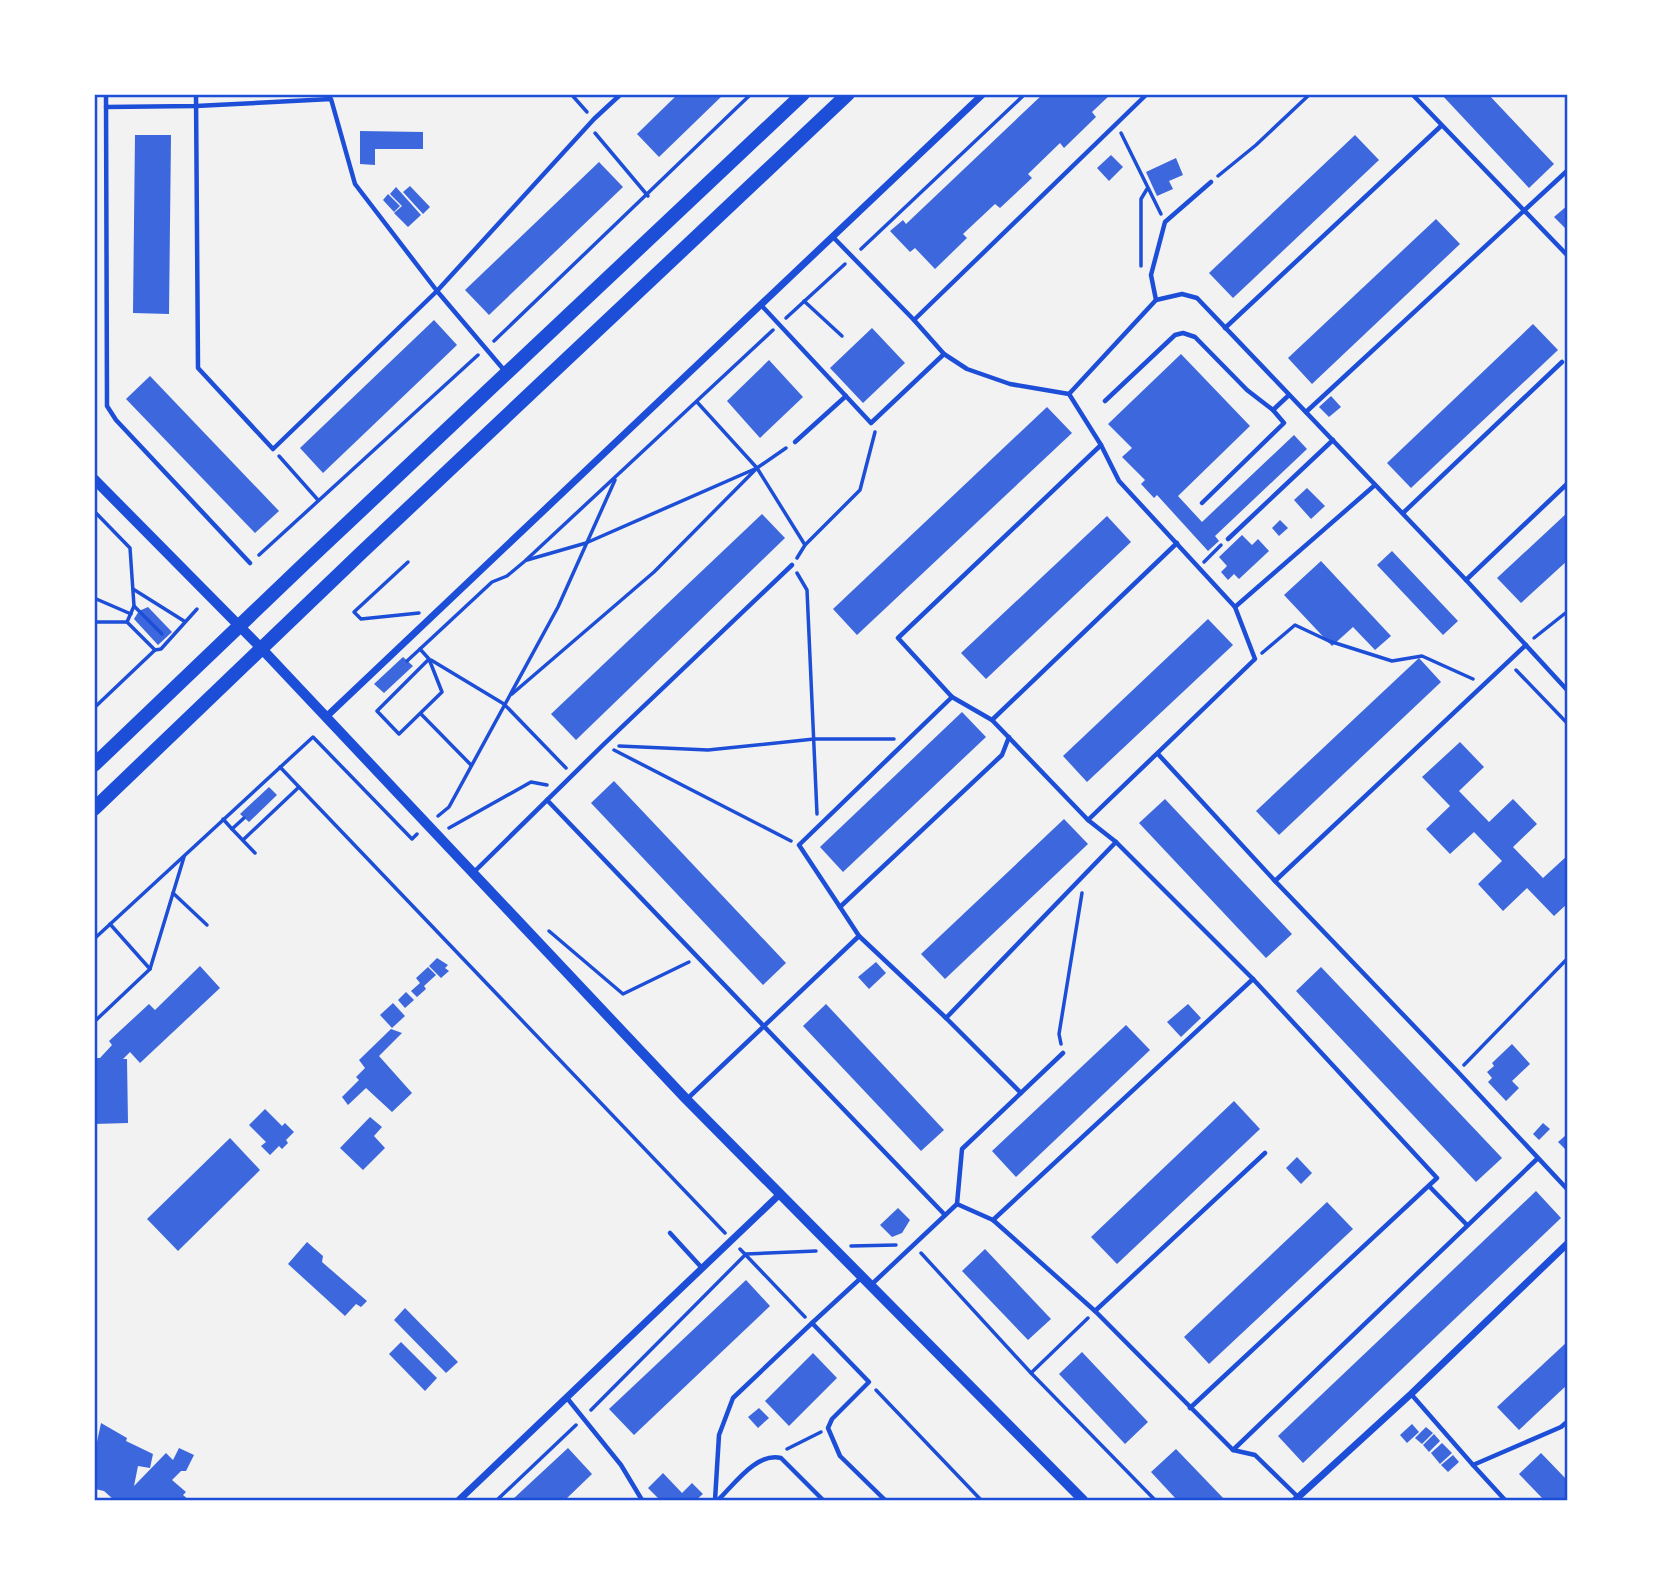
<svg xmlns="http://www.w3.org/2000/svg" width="1662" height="1595" viewBox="0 0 1662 1595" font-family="'Roboto Condensed',sans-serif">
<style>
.building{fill:#3d67dc}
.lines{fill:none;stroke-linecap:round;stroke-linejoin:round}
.path{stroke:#1d4ed8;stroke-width:3.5}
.service{stroke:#1d4ed8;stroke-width:4.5}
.minor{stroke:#1d4ed8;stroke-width:7}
.tertiary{stroke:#1d4ed8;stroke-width:10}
.primary{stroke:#1d4ed8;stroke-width:14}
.neatline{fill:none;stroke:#1d4ed8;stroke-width:2.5}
</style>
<rect width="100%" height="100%" fill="#f2f2f2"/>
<!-- building -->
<g class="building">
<path d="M678 94H724L659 157 637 134Z"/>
<path d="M1043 94H1111L1092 112 1096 117 1064 148 1060 143 1028 174 1032 178 1000 208 995 204 963 234 967 238 935 269 915 248 910 252 890 231 903 220 906 224Z"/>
<path d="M1441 94H1488L1554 164 1529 188Z"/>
<path d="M360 131 423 132V149H375V165L360 164Z"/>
<path d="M135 135H171L169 314 133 313Z"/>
<path d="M1355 135 1379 160 1233 298 1209 273Z"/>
<path d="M1111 155 1123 167 1109 181 1097 168Z"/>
<path d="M1176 158 1183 175 1169 181 1173 189 1157 196 1146 172Z"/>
<path d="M599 162 623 187 489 315 465 290Z"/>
<path d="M410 186 430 207 423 214 403 192Z"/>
<path d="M396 187 421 215 408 227 394 213 402 206 390 194Z"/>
<path d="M388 194 400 206 394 212 383 200Z"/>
<path d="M1568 205V231L1554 217Z"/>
<path d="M1436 219 1460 244 1312 384 1288 358Z"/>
<path d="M434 320 457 345 323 473 300 448Z"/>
<path d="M1533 324 1558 350 1411 488 1387 463Z"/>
<path d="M872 328 905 363 863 403 830 368Z"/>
<path d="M1181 354 1250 426 1178 496 1202 522 1294 435 1307 449 1215 536 1219 541 1208 551 1157 495 1154 498 1141 484 1145 480 1122 457 1132 448 1108 424Z"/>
<path d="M769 360 803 397 760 438 727 401Z"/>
<path d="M150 376 279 511 255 533 126 399Z"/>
<path d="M1331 396 1341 407 1329 417 1319 407Z"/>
<path d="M1047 407 1072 433 857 635 833 609Z"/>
<path d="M1307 488 1325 506 1311 519 1294 500Z"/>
<path d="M1568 512V560L1521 603 1497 578Z"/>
<path d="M762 514 785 538 576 740 551 714Z"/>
<path d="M1107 516 1131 542 986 679 961 653Z"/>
<path d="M1280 520 1288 528 1279 536 1272 528Z"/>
<path d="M1242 535 1252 545 1258 539 1269 551 1239 579 1234 574 1228 580 1221 572 1227 566 1219 557Z"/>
<path d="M1392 551 1458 621 1443 635 1377 565Z"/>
<path d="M1321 561 1391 636 1375 650 1353 627 1332 646 1284 595Z"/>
<path d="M148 607 172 632 158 645 134 619 139 611Z"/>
<path d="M1208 619 1233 645 1087 782 1063 756Z"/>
<path d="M403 657 413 666 384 693 374 684Z"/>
<path d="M1419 658 1441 682 1279 835 1256 811Z"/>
<path d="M962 712 986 737 843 872 820 847Z"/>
<path d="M1460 742 1484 767 1459 791 1489 822 1513 799 1537 824 1513 847 1543 878 1568 855V903L1554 916 1527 888 1503 911 1478 884 1502 861 1474 832 1450 854 1426 829 1450 806 1422 777Z"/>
<path d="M614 781 786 963 763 985 591 803Z"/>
<path d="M269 787 277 795 249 822 240 814Z"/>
<path d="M1165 799 1292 934 1266 958 1139 823Z"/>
<path d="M1064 819 1088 844 945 979 921 954Z"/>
<path d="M437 958 448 965 445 968 449 971 441 978 429 966Z"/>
<path d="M876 962 886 973 869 989 858 977Z"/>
<path d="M200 966 220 988 140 1063 130 1052 123 1059H127L128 1123 94 1124V1058H100L112 1045 109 1041 149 1004 155 1010Z"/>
<path d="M428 967 436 975 424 986 426 989 417 997 411 991 420 983 416 978Z"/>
<path d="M1321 967 1502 1158 1476 1182 1296 991Z"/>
<path d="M406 992 414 1000 405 1008 398 1000Z"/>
<path d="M393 1003 405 1016 392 1028 380 1015Z"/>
<path d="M826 1004 944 1130 921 1151 803 1026Z"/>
<path d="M1188 1004 1201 1018 1181 1037 1167 1022Z"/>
<path d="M1126 1025 1150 1050 1016 1177 992 1151Z"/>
<path d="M391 1029 402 1033 379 1056 412 1093 392 1112 366 1088 348 1105 342 1097 359 1080 356 1077 365 1068 359 1060Z"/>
<path d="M1512 1044 1530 1064 1512 1081 1519 1088 1506 1101 1488 1082 1492 1078 1487 1072 1494 1066 1492 1063Z"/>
<path d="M1234 1101 1260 1129 1117 1264 1091 1237Z"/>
<path d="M265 1109 282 1126 285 1123 294 1132 286 1140 288 1143 282 1149 279 1146 270 1155 261 1146 266 1142 249 1125Z"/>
<path d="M370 1117 382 1127 374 1136 385 1148 363 1170 340 1148Z"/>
<path d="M1543 1123 1550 1129 1539 1140 1533 1134Z"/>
<path d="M1566 1135 1568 1137V1152L1558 1142Z"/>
<path d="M230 1138 260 1170 178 1251 147 1219Z"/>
<path d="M1297 1157 1312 1173 1301 1184 1286 1168Z"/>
<path d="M1536 1191 1561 1218 1303 1463 1278 1436Z"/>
<path d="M1327 1202 1353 1229 1209 1364 1184 1337Z"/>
<path d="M898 1208 910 1220 902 1233 892 1237 880 1225Z"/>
<path d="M307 1242 323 1256 322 1262 367 1301 361 1307 356 1304 345 1316 288 1264Z"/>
<path d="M985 1249 1051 1319 1028 1340 962 1271Z"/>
<path d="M746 1280 770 1306 634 1435 609 1409Z"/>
<path d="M405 1308 458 1362 446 1373 394 1320Z"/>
<path d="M1568 1341V1384L1519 1430 1497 1407Z"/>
<path d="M401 1342 437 1378 425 1391 389 1354Z"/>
<path d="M1082 1352 1148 1422 1125 1444 1059 1374Z"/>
<path d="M813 1353 837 1378 789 1426 765 1401Z"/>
<path d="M759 1408 769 1418 758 1428 748 1417Z"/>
<path d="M101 1423 127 1438 126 1441 153 1454 150 1468 138 1466 134 1486 166 1453 173 1460 179 1448 194 1455 186 1471H181L172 1480 186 1492 183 1495 189 1500H114L104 1491 95 1489 97 1442Z"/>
<path d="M1412 1424 1419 1432 1407 1443 1400 1435Z"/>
<path d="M1426 1427 1433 1433 1422 1444 1415 1438Z"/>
<path d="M1434 1434 1440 1441 1429 1452 1423 1445Z"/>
<path d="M1442 1443 1452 1453 1440 1464 1431 1453Z"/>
<path d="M568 1448 592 1474 565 1500H512Z"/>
<path d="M1176 1449 1225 1500H1177L1151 1472Z"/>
<path d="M1541 1453 1568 1481V1500H1544L1519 1474Z"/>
<path d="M1453 1455 1459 1462 1448 1472 1441 1465Z"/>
<path d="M663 1473 682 1493 692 1483 703 1494 696 1500H660L648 1488Z"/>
</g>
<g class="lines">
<!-- path -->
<g class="path">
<path d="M571 94 587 112"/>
<path d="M595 133 648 196"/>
<path d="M1121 133 1161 214"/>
<path d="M1218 176 1256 145 1310 94"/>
<path d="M861 249 1025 94"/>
<path d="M1141 266V199L1147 189"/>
<path d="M804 301 842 336"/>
<path d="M786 318 845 264"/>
<path d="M494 341 751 94"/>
<path d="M697 402 757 468 805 545 797 558"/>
<path d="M279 456 318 500"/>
<path d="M94 511 130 548 134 606 127 622 155 650"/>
<path d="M805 545 860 490 875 432"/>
<path d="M259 555 478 355"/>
<path d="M527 560 586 543 757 468 786 448"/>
<path d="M408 562 354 612 361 619 419 613"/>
<path d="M1204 562 1221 545"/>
<path d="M797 573 807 590 817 814"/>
<path d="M133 589 184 621"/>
<path d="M94 598 131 614"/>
<path d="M134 606 162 634"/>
<path d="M94 622H127"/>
<path d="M1534 638 1568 611"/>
<path d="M1262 653 1295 625 1329 641 1392 661 1422 656 1473 679"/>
<path d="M429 659 442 692 399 734 377 711 429 659 420 649 492 582 507 576 525 561 773 330"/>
<path d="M431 660 504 704 566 768"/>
<path d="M407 661 420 649"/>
<path d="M1516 670 1568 724"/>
<path d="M512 694 654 572 757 468"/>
<path d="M94 708 155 650 161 649 197 609"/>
<path d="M421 714 471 765"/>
<path d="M619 746 708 750 814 739H894"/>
<path d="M614 750 791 841"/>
<path d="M280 767 299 787"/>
<path d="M438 816 449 807 558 607 615 480"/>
<path d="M223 819 232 829 244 818"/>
<path d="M449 828 531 782 547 785"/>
<path d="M232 829 255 853"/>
<path d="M243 840 299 787 725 1233"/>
<path d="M173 893 207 925"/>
<path d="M549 931 623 994 689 962"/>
<path d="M94 939 313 737 412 839 417 834"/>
<path d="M150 969 184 857"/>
<path d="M94 1022 150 969 110 924"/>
<path d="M1061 1044 1059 1034 1082 893"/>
<path d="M1464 1065 1568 958"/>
<path d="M851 1246 896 1245"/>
<path d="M740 1249 805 1317"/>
<path d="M921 1253 1031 1373 1155 1500"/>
<path d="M1031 1373 1088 1318"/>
<path d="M876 1390 981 1500"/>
<path d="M591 1410 746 1254 816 1251"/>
<path d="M787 1449 821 1432"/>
<path d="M497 1500 576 1425"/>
</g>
<!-- service -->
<g class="service">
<path d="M106 94 107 406 116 420 250 563"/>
<path d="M196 94 198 368 273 449 437 291 594 119 621 94"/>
<path d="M1412 94 1568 256"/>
<path d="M106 107 196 106 331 99 355 184 437 291 504 370"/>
<path d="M833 237 914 320 944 354 967 369 1010 384 1069 394 1101 445 898 638 952 697 992 720 1088 820 1116 842 1253 979 1437 1178 1190 1408"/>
<path d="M1156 300 1151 275 1165 222 1211 182"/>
<path d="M761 305 871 423 944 354"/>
<path d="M914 320 1147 94"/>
<path d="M1225 328 1441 126"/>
<path d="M1069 394 1156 300 1182 294 1197 298 1466 580 1568 691"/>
<path d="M1105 401 1175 335 1183 333 1195 337 1247 390 1273 410 1289 395"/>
<path d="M1306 412 1568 170"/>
<path d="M795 442 846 396"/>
<path d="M1202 503 1284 423 1273 410"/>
<path d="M1403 513 1562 362"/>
<path d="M1228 539 1333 440"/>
<path d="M1466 580 1568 483"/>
<path d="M1235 607 1375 485"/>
<path d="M992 720 1177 543"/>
<path d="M1009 737 1002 755 840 907 859 936 946 1018 1116 842"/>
<path d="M1158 754 1275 881 1457 1071 1568 1190"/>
<path d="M547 800 945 1215"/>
<path d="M1088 820 1255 659 1235 607 1119 481 1101 445"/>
<path d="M474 872 603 745 792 565"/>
<path d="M1275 881 1526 645"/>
<path d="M840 907 799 845 952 697"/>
<path d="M946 1018 1021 1093"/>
<path d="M1063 1053 962 1149 957 1204 993 1220 1095 1311 1233 1450 1255 1455 1298 1497"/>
<path d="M687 1099 859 936"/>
<path d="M1429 1186 1467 1225"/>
<path d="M993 1220 1253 979"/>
<path d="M670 1233 702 1268"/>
<path d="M862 1277 812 1323 869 1382 832 1419 828 1428 840 1456 885 1500"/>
<path d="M872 1284 957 1204"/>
<path d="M1095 1311 1265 1153"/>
<path d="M1411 1394 1473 1465 1561 1427 1568 1421"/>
<path d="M567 1398 621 1465 642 1500"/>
<path d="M1233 1450 1537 1159"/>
<path d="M1473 1465 1505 1500"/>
<path d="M715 1500 719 1435 733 1398 812 1323"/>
<path d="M718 1500C734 1485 756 1452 781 1458L823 1500"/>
</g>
<!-- minor -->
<g class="minor">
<path d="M326 717 983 94"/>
<path d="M459 1500 780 1194"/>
<path d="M1295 1500 1411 1394 1568 1243"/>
</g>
<!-- tertiary -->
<path class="tertiary" d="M94 479 261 648 686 1099 1083 1500"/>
<!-- primary -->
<g class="primary">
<path d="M94 765 304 564 803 94"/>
<path d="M94 809 361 553 848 94"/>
</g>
</g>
<!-- border -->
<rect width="1662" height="1595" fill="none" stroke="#ffffff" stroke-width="192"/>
<rect x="96" y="96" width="1470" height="1403" class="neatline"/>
</svg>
